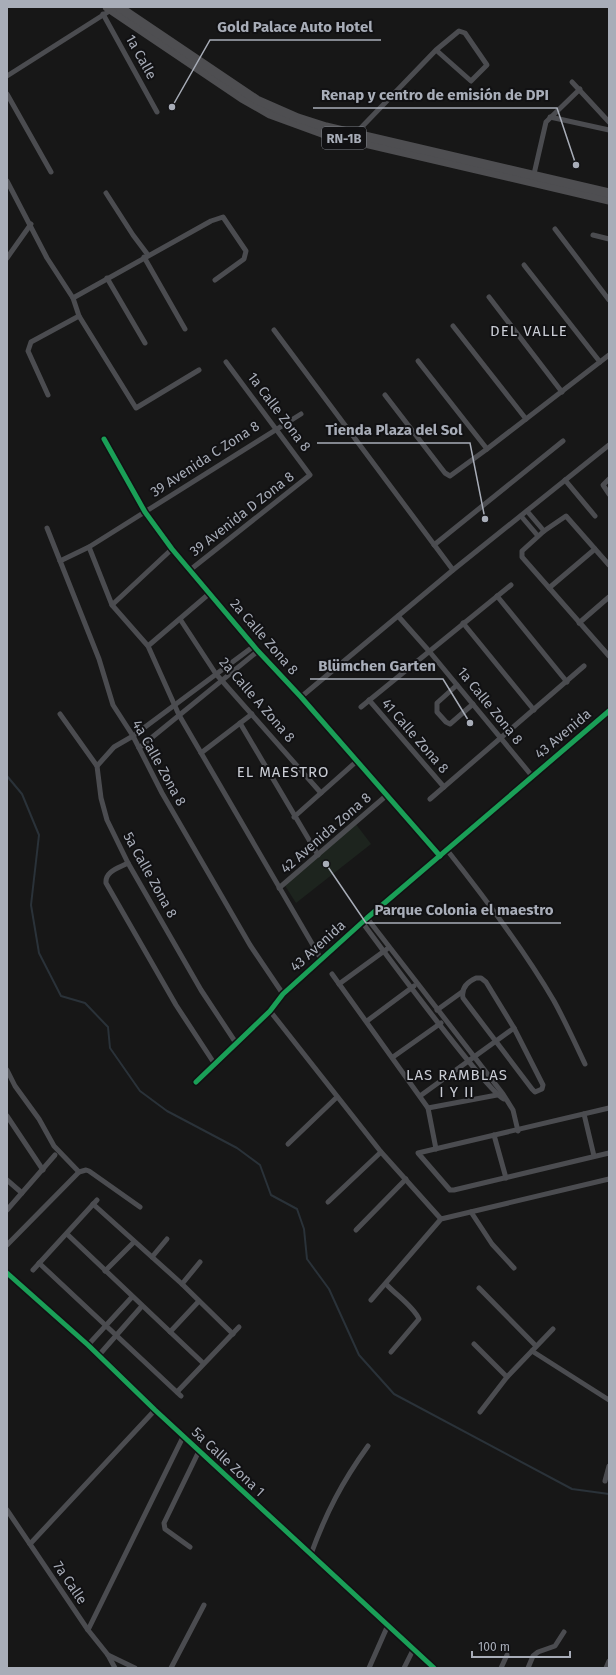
<svg xmlns="http://www.w3.org/2000/svg" width="616" height="1675" viewBox="0 0 616 1675" font-family="'Fira Sans',sans-serif">
<style>
.green{fill:#1d241e}
.lines{fill:none;stroke-linecap:round;stroke-linejoin:round}
.stream{stroke:#2a3239;stroke-width:2}
.street{stroke:#4b4c50;stroke-width:5}
.secondary{stroke:#4a4a4e;stroke-width:7}
.highway{stroke:#4e4e51;stroke-width:9}
.cycleway-casing{stroke:#111113;stroke-width:8}
.cycleway{stroke:#1a9f57;stroke-width:5}
.labels{text-anchor:middle;dominant-baseline:central;stroke-width:4;stroke-linejoin:round;paint-order:stroke}
.shield{fill:#111113;stroke:#7b7e86;stroke-width:1}
.shield-label{font-size:13px;font-weight:bold;fill:#a8adb8}
.street-label{font-size:14px;fill:#a8adb8;stroke:#111113}
.neighbourhood-label{font-size:15px;letter-spacing:1px;fill:#c9ccd4;stroke:#111113}
.leader{fill:none;stroke:#a8adb8;stroke-width:1.5}
.callout-dot{fill:#a8adb8;stroke:#111113;stroke-width:1.5}
.callout-label{font-size:15px;text-anchor:middle;font-weight:bold;fill:#a8adb8;stroke:#111113;stroke-width:4;stroke-linejoin:round;paint-order:stroke}
</style>
<rect width="100%" height="100%" fill="#171717"/>
<!-- green -->
<path class="green" d="M355 823 371 844 296 903 284 884Z"/>
<g class="lines">
<!-- stream -->
<path class="stream" d="M7 776 22 794 39 835 31 905 39 953 61 996 85 1003 108 1027 110 1048 140 1091 167 1111 237 1148 260 1165 271 1195 297 1209 304 1229 307 1259 329 1289 359 1355 394 1394 572 1489 609 1494"/>
<!-- street -->
<g class="street">
<path d="M103 14 157 112"/>
<path d="M7 76 111 10"/>
<path d="M572 82 609 122"/>
<path d="M7 94 51 172"/>
<path d="M550 117 609 130"/>
<path d="M355 134 436 50 459 31 465 33 487 65 471 81 436 50"/>
<path d="M534 174 546 122 580 89"/>
<path d="M7 181 47 258 73 298 79 316 136 408 199 370"/>
<path d="M106 193 133 235 148 255"/>
<path d="M555 229 609 300"/>
<path d="M593 235 609 239"/>
<path d="M144 257 185 329"/>
<path d="M7 258 31 224"/>
<path d="M524 265 600 362"/>
<path d="M107 278 145 343"/>
<path d="M489 297 562 392"/>
<path d="M73 298 211 221 223 217 246 251 244 259 215 280"/>
<path d="M453 326 526 419"/>
<path d="M274 330 453 570"/>
<path d="M418 361 487 449"/>
<path d="M48 395 28 351 31 342 79 316"/>
<path d="M385 395 445 473 450 476 487 449 609 355"/>
<path d="M104 439 145 512 172 549 258 651 301 697 440 856"/>
<path d="M609 479 603 485 609 494"/>
<path d="M565 480 595 516"/>
<path d="M527 511 544 531"/>
<path d="M521 516 538 536"/>
<path d="M47 528 99 659 113 705 133 736 162 793 250 945 283 994"/>
<path d="M434 545 563 441"/>
<path d="M89 547 112 605 148 646 179 715 321 959"/>
<path d="M60 561 89 547 301 414"/>
<path d="M609 565 566 516 544 531 522 551V557L609 656"/>
<path d="M190 570 310 475 226 362"/>
<path d="M549 588 595 549"/>
<path d="M497 596 567 682"/>
<path d="M112 605 172 549"/>
<path d="M398 616 429 651 532 776"/>
<path d="M180 619 216 674 321 793"/>
<path d="M463 623 534 710"/>
<path d="M579 623 609 597"/>
<path d="M148 646 210 593"/>
<path d="M457 685 437 703V712L446 722 450 724 473 704"/>
<path d="M301 697 453 570 609 445"/>
<path d="M369 700 444 787"/>
<path d="M361 707 511 585"/>
<path d="M60 714 97 766 101 798 107 820 128 863 201 990 236 1043"/>
<path d="M240 723 318 855"/>
<path d="M139 748 258 651"/>
<path d="M201 753 252 714"/>
<path d="M97 766 114 747 133 736 254 646"/>
<path d="M430 799 584 666"/>
<path d="M294 817 357 761"/>
<path d="M447 850C485 898 523 948 554 1001 565 1021 575 1043 585 1064"/>
<path d="M128 863C119 868 105 871 106 883L176 1005 214 1063"/>
<path d="M279 888 387 795"/>
<path d="M367 918 503 1094 513 1110 518 1131"/>
<path d="M362 922C379 945 490 1095 504 1099"/>
<path d="M332 974 428 1108 436 1149"/>
<path d="M476 978H481L486 982 514 1028 543 1085 542 1089 535 1092 532 1089 463 998C461 988 467 982 476 978Z"/>
<path d="M339 984 387 949"/>
<path d="M437 1010 462 992"/>
<path d="M270 1011 381 1152 441 1219"/>
<path d="M367 1021 414 986"/>
<path d="M393 1057 441 1023"/>
<path d="M7 1070 15 1086 39 1119 54 1146 79 1172 86 1170 89 1171 140 1207"/>
<path d="M196 1082 270 1011 283 994 367 918 609 711"/>
<path d="M420 1096 514 1028"/>
<path d="M428 1108 497 1095"/>
<path d="M609 1108 418 1153 450 1190H454L609 1153"/>
<path d="M584 1114 594 1156"/>
<path d="M7 1116 43 1170"/>
<path d="M494 1135 506 1178"/>
<path d="M288 1144 337 1097"/>
<path d="M7 1180 22 1193"/>
<path d="M328 1202 381 1152"/>
<path d="M93 1204 182 1284 233 1334"/>
<path d="M7 1210 55 1155"/>
<path d="M471 1212 492 1244 514 1268"/>
<path d="M356 1230 406 1179"/>
<path d="M67 1234 203 1363"/>
<path d="M7 1245 79 1172"/>
<path d="M152 1257 167 1239"/>
<path d="M39 1263 181 1396"/>
<path d="M33 1270 97 1200"/>
<path d="M105 1271 134 1242"/>
<path d="M182 1284 200 1262"/>
<path d="M386 1284C396 1295 413 1306 419 1319L391 1352"/>
<path d="M479 1288 536 1346"/>
<path d="M371 1300 441 1219 609 1179"/>
<path d="M170 1332 199 1301"/>
<path d="M474 1344 507 1377"/>
<path d="M88 1345 132 1297"/>
<path d="M532 1351 609 1400"/>
<path d="M99 1355 142 1306"/>
<path d="M177 1392 239 1327"/>
<path d="M480 1412 507 1377 553 1329"/>
<path d="M605 1481 609 1466"/>
<path d="M7 1510 88 1630 108 1655 115 1668"/>
<path d="M30 1544 155 1410"/>
<path d="M190 1547 165 1529 164 1523 199 1451"/>
<path d="M311 1554C326 1513 342 1482 368 1446"/>
<path d="M88 1630 183 1437"/>
<path d="M108 1655 135 1668"/>
<path d="M171 1668 204 1605"/>
<path d="M369 1668 388 1625"/>
<path d="M404 1668 414 1648"/>
<path d="M501 1668 507 1655"/>
<path d="M528 1668 533 1656 538 1652 555 1646 564 1632"/>
<path d="M606 1668 609 1661"/>
</g>
<!-- secondary -->
<path class="secondary" d="M7 1273 88 1345 155 1410 434 1668"/>
<!-- highway -->
<g class="highway">
<path d="M107 7 242 98 270 114 322 133 609 200"/>
<path d="M119 7 257 100 298 118 326 127 609 193"/>
</g>
<!-- cycleway casing -->
<g class="cycleway-casing">
<g id="cycleway">
<path d="M104 439 145 512 172 549 258 651 301 697 440 856"/>
<path d="M196 1082 270 1011 283 994 367 918 609 711"/>
<path d="M7 1273 88 1345 155 1410 434 1668"/>
</g>
</g>
<!-- cycleway -->
<use href="#cycleway" class="cycleway"/>
</g>
<g class="labels">
<!-- shield labels -->
<rect class="shield" x="322" y="127" width="44" height="22" rx="3"/>
<g class="shield-label">
<text x="344" y="138">RN-1B</text>
</g>
<!-- street labels -->
<g class="street-label">
<text transform="translate(141 57) rotate(61)">1a Calle</text>
<text transform="translate(279 412) rotate(53)">1a Calle Zona 8</text>
<text transform="translate(205 459) rotate(-33)">39 Avenida C Zona 8</text>
<text transform="translate(242 514) rotate(-38)">39 Avenida D Zona 8</text>
<text transform="translate(264 637) rotate(49)">2a Calle Zona 8</text>
<text transform="translate(257 700) rotate(49)">2a Calle A Zona 8</text>
<text transform="translate(490 706) rotate(51)">1a Calle Zona 8</text>
<text transform="translate(563 734) rotate(-40)">43 Avenida</text>
<text transform="translate(415 736) rotate(49)">41 Calle Zona 8</text>
<text transform="translate(159 763) rotate(61)">4a Calle Zona 8</text>
<text transform="translate(326 833) rotate(-41)">42 Avenida Zona 8</text>
<text transform="translate(150 875) rotate(61)">5a Calle Zona 8</text>
<text transform="translate(318 946) rotate(-42)">43 Avenida</text>
<text transform="translate(228 1462) rotate(43)">5a Calle Zona 1</text>
<text transform="translate(70 1583) rotate(56)">7a Calle</text>
</g>
<!-- neighbourhood labels -->
<g class="neighbourhood-label">
<text x="529" y="331">DEL VALLE</text>
<text x="283" y="772">EL MAESTRO</text>
<text x="457" y="1075">LAS RAMBLAS<tspan x="457" dy="17">I Y II</tspan></text>
</g>
</g>
<!-- callouts -->
<path class="leader" d="M172 107L210 40H381M576 165L557 108H313M485 519L470 443H317M470 723L443 679H310M326 864L366 923H561"/>
<g class="callout-dot">
<circle cx="172" cy="107" r="4"/>
<circle cx="576" cy="165" r="4"/>
<circle cx="485" cy="519" r="4"/>
<circle cx="470" cy="723" r="4"/>
<circle cx="326" cy="864" r="4"/>
</g>
<g class="callout-label">
<text x="295" y="32">Gold Palace Auto Hotel</text>
<text x="435" y="100">Renap y centro de emisión de DPI</text>
<text x="394" y="435">Tienda Plaza del Sol</text>
<text x="377" y="671">Blümchen Garten</text>
<text x="464" y="915">Parque Colonia el maestro</text>
</g>
<!-- border -->
<rect width="616" height="1675" fill="none" stroke="#a8adb8" stroke-width="16"/>
<!-- scale -->
<path d="M472 1651v6h98v-6" fill="none" stroke="#a8adb8" stroke-width="2"/>
<text x="478" y="1651" font-size="12" fill="#a8adb8" stroke="#111113" stroke-width="3" paint-order="stroke">100 m</text>
</svg>
